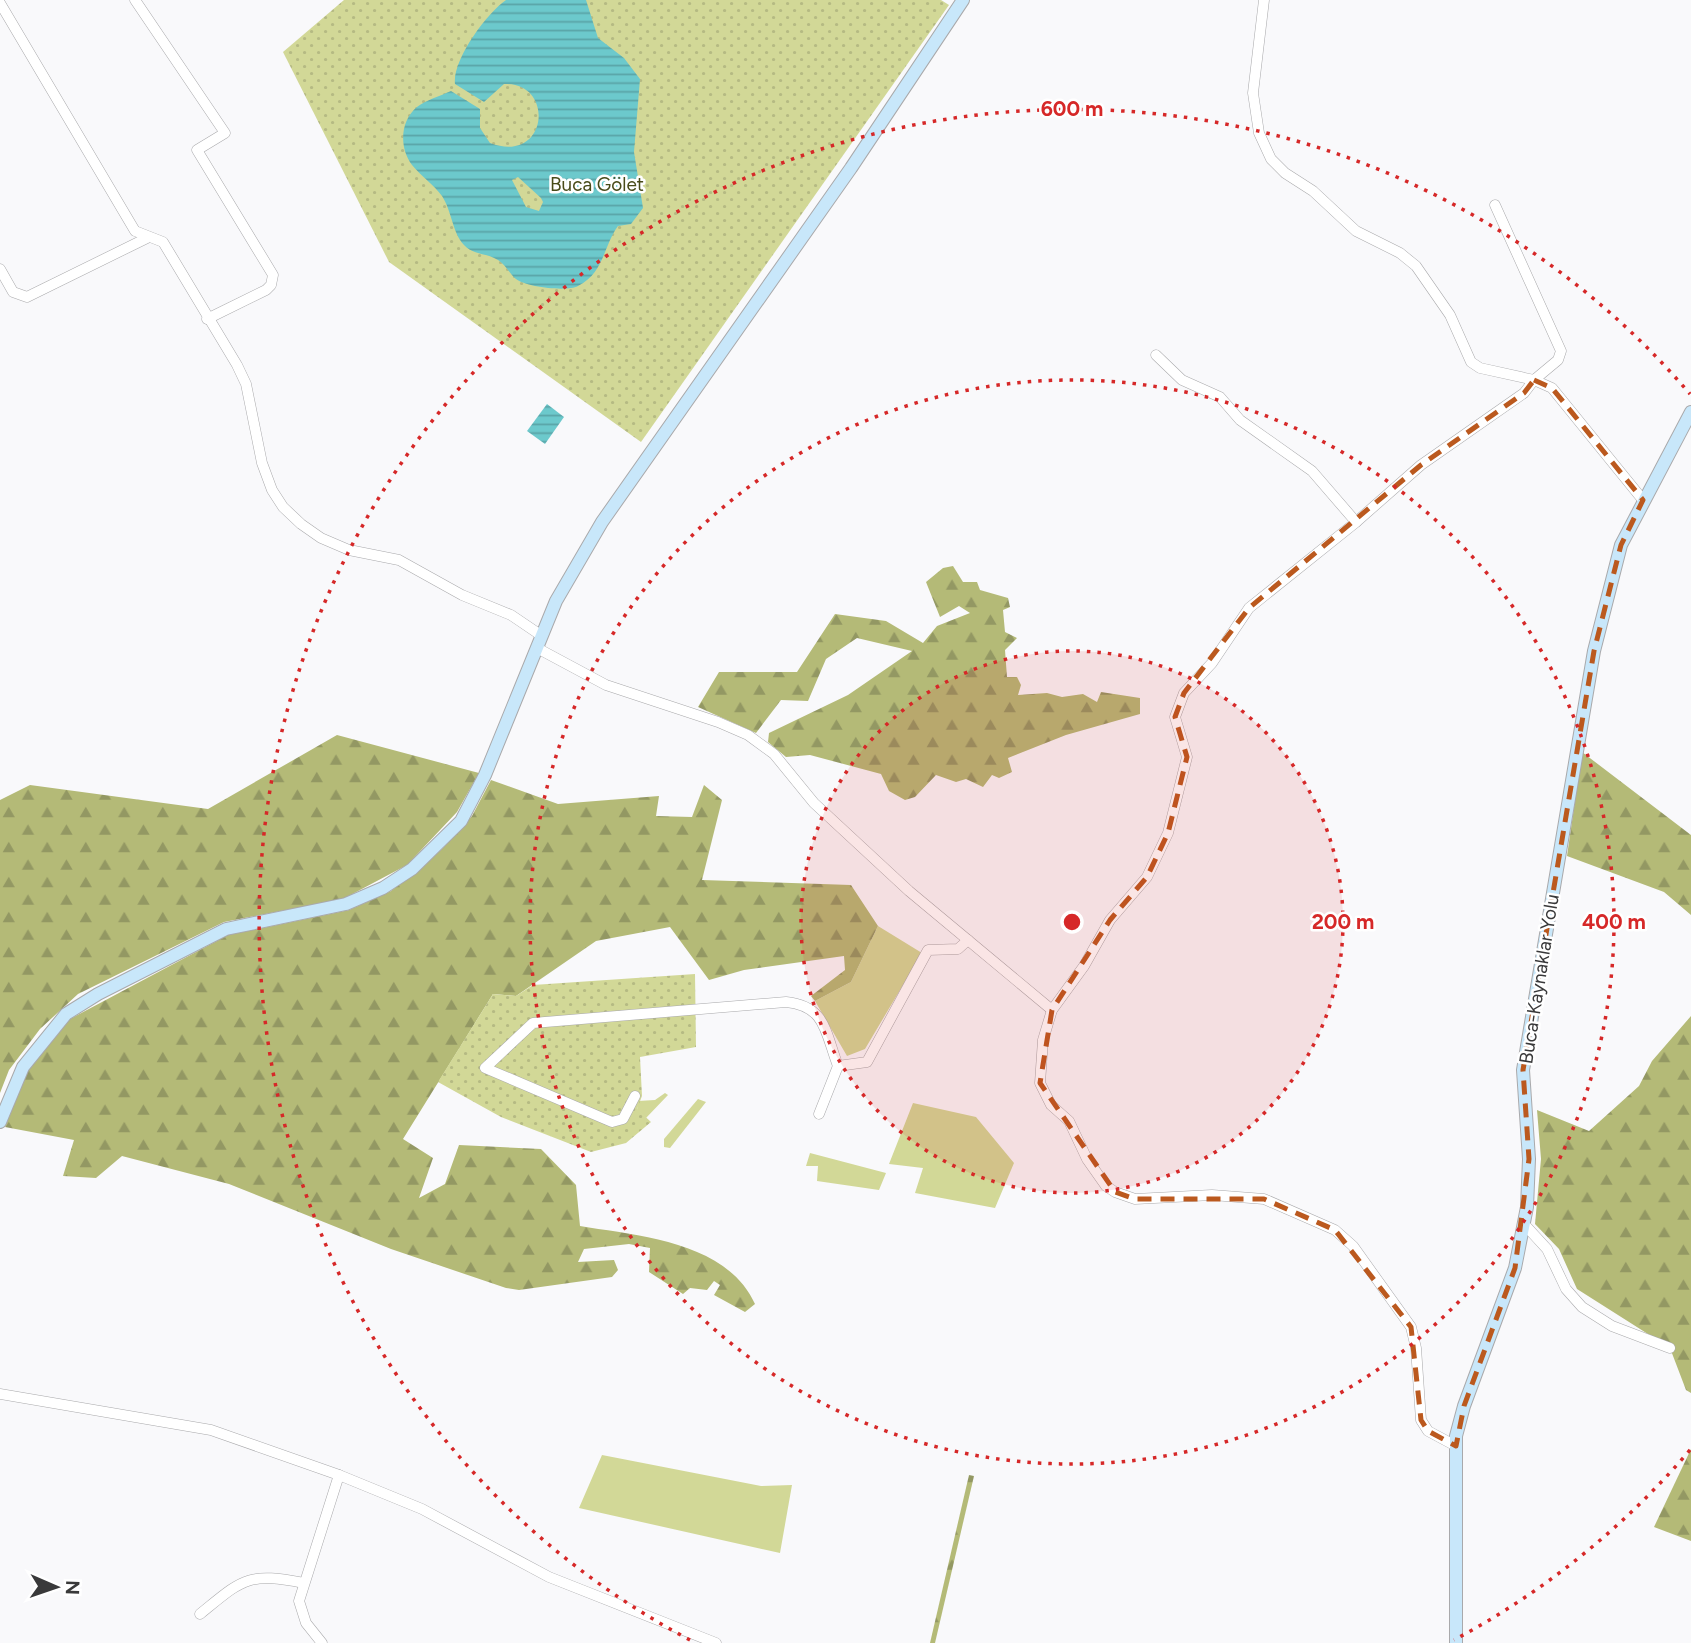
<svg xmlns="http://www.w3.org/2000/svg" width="1691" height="1643" viewBox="0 0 1691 1643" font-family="Figtree,sans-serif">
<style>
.grass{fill:#d2d897}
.forest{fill:url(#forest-firs)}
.park{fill:url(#park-dots)}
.water{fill:url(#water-rules);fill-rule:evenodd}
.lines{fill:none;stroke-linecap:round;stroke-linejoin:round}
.street-casing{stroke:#a9a9ab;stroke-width:11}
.secondary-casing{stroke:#a9a9ab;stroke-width:14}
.street{stroke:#fff;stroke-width:10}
.secondary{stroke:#c8e7fa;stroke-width:12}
.marked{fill:none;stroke:#bb591e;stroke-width:5;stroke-dasharray:14 9;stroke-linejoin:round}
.ring{fill:none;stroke:#d62828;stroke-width:3.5;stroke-dasharray:3.5 7}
.labels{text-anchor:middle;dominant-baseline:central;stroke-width:5;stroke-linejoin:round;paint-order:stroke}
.park-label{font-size:19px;fill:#484b19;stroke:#fff}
.street-label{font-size:19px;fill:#39393a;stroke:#fff}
.centre{fill:#d62828;stroke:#fff;stroke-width:3.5}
.ring-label{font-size:21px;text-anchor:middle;font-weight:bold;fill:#d62828;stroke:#fff;stroke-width:5;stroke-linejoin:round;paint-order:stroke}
</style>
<defs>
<pattern id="forest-firs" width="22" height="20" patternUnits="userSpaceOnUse" patternTransform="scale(1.75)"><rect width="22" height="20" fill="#b4ba77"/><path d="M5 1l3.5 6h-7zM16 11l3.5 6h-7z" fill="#939863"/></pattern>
<pattern id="park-dots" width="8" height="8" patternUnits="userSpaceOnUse" patternTransform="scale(1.75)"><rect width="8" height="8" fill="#d2d897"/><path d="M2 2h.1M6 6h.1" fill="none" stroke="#b5ba83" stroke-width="1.8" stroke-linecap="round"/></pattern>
<pattern id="water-rules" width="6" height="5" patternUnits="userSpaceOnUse" patternTransform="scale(1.75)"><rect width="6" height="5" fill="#6cc9cc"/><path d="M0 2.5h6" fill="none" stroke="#5aa4a7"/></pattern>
</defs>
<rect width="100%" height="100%" fill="#f9f9fb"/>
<!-- grass -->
<g class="grass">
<path d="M878 926 922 953 865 1049 847 1056 815 1001 851 982Z"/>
<path d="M665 1093 668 1095 646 1118 637 1110 638 1101 655 1100Z"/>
<path d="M698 1099 706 1102 670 1148 664 1147V1139Z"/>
<path d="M913 1103 976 1117 1014 1163 995 1208 915 1193 923 1168 889 1164Z"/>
<path d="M810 1153 886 1173 879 1190 817 1181 818 1166H806Z"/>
<path d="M602 1455 761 1486 792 1485 780 1553 579 1508Z"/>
</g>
<!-- forest -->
<g class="forest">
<path d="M953 566 963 582H977L980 590 1008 598 1010 607 1003 610 1005 632 1017 638 1005 650 1007 677H1017L1021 685 1018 695 1047 693 1062 697 1083 694 1097 702 1101 692 1140 698V714L1066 735 1008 758 1012 772 999 778 992 775 983 787 966 779 956 782 936 775 915 797 905 800 889 791 881 774 810 755 786 757 768 742 769 733 848 695 912 651 857 638 826 659 808 701 781 700 756 733 698 707 719 672H797L835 614 886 621 923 643 937 626 970 613 959 606 940 617 926 582 943 568Z"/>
<path d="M337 735 479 773 457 812 407 865 343 899 224 922 78 994 40 1029 9 1070 0 1093V800L30 785 208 809Z"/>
<path d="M1582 752 1691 835V915L1664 892 1567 856Z"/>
<path d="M491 780 558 804 659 796 656 816 692 817 704 785 722 800 702 880 851 885 878 926 851 982 815 1001 811 996 845 970 844 956 744 970 709 980 670 927 596 941 516 996 493 994 403 1139 433 1158 419 1198 445 1184 459 1145 541 1149 576 1185 580 1226C639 1236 726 1241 755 1304L745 1312 714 1295 720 1285 714 1281 707 1290 690 1288 683 1294 649 1272 650 1248 629 1244 584 1249 578 1262 614 1260 618 1270 612 1277 519 1290 506 1288 391 1249 229 1184 122 1156 96 1178 63 1176 74 1140 5 1127 30 1064 70 1019 228 935 349 910 391 891 442 849 472 816Z"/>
<path d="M1691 1016V1393L1686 1390 1670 1348 1577 1289 1559 1249 1535 1224 1541 1159 1537 1110 1589 1131 1639 1086 1652 1061Z"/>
<path d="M1691 1449V1541L1654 1527Z"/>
<path d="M969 1475 974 1476 935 1643H930Z"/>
</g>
<!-- park -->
<g class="park">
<path d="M344 0H941L949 5 641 442 389 262 283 52Z"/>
<path d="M695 974 696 1047 640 1057 642 1096 637 1109 651 1122 626 1143 591 1152 501 1117 438 1082 493 994 516 996 533 985Z"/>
</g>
<!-- water -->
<g class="water">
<path d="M506 0H586L598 38 624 58 640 79 634 152 643 208 631 224 618 226C603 247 604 273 578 286 567 292 526 287 516 279 510 274 505 264 498 260 487 253 473 255 464 245 452 232 452 211 442 196 434 185 421 176 412 165 399 148 400 121 417 107 426 100 440 96 451 91L480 109V128L490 143C548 165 556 82 504 84L484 102 455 84C452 60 487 13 506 0ZM518 177 541 198 543 202 539 211 526 207 512 180Z"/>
<path d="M547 404 564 417 545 444 527 431Z"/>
</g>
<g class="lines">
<!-- street casing -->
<g class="street-casing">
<g id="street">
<path d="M135 0 225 133 197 150 273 275 271 285 266 290 207 319"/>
<path d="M1264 0 1253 93 1259 133 1271 159 1285 173 1313 191 1356 231 1400 253 1416 266 1450 315 1471 362 1480 368 1534 380 1558 360 1561 351 1495 205"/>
<path d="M0 3 135 231 163 242 237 365 246 384 262 463 272 490 283 507 301 524 321 538 349 550 399 560 462 595 511 615 542 636"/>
<path d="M0 269 13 292 27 297 147 238"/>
<path d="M1156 355 1182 380 1220 397 1240 420 1312 471 1356 522"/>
<path d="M537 648 606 685 718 722 748 735 774 754 814 803 909 891 1052 1010"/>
<path d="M635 1096 623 1119 612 1122 485 1068 533 1023 786 1002C826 1006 825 1032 838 1066"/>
<path d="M819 1114 838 1066 867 1062 928 950 958 949 968 940"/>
<path d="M1524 1224 1547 1249 1566 1289 1582 1307 1612 1326 1670 1348"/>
<path d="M0 1394 211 1430 339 1475 422 1509 549 1577 716 1643"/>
<path d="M1456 1446 1428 1431 1421 1420 1416 1348 1411 1327 1353 1246 1335 1230 1264 1199 1212 1195 1135 1199 1115 1192 1106 1186 1087 1159 1069 1121 1051 1105 1040 1083 1043 1040 1052 1010 1084 966 1110 920 1147 877 1168 833 1187 757 1175 717 1184 693 1212 663 1249 608 1355 523 1421 465 1524 393 1534 380 1552 388 1643 500"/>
<path d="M200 1614C243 1579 247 1572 304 1583"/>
<path d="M322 1643 306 1623 299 1601 339 1475"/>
</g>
</g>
<!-- secondary casing -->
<g class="secondary-casing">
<g id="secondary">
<path d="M0 1122 23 1067 66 1014 98 994 226 929 346 904 383 888 412 869 461 821 485 775 556 601 602 522 851 168 963 0"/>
<path d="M1456 1643V1436L1464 1406 1515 1268 1527 1207 1529 1159 1523 1070 1594 651 1621 545 1691 412"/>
</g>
</g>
<!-- street -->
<use href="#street" class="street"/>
<!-- secondary -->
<use href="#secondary" class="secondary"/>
</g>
<!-- marked area -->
<path class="marked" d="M1534 380 1552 388 1643 500 1621 545 1594 651 1523 1070 1529 1159 1515 1268 1464 1406 1456 1446 1428 1431 1421 1420 1411 1327 1335 1230 1264 1199H1135L1115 1192 1040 1083 1052 1010 1110 920 1147 877 1168 833 1187 757 1175 717 1184 693 1249 608 1421 465 1524 393Z"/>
<!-- distance rings -->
<circle cx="1072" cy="922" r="271" fill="#d62828" fill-opacity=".12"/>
<g class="ring">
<circle cx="1072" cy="922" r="271"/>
<circle cx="1072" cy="922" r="542"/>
<path d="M1690 1450A813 813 0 0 1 1454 1640M690 1640A813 813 0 1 1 1690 394"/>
</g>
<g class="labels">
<!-- park labels -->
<g class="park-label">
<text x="597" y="184">Buca Gölet</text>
</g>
<!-- street labels -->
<g class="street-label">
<text transform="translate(1539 979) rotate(-81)">Buca-Kaynaklar Yolu</text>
</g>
</g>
<circle cx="1072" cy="922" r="10" class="centre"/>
<g class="ring-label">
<text x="1072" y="116">600 m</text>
<text x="1343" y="929">200 m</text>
<text x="1614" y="929">400 m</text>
</g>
<!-- north arrow -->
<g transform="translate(56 1587) rotate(92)" stroke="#ffffff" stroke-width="5" paint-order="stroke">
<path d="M0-5L12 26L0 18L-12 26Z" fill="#39393a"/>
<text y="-10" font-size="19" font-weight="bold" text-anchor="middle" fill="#39393a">N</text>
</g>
</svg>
